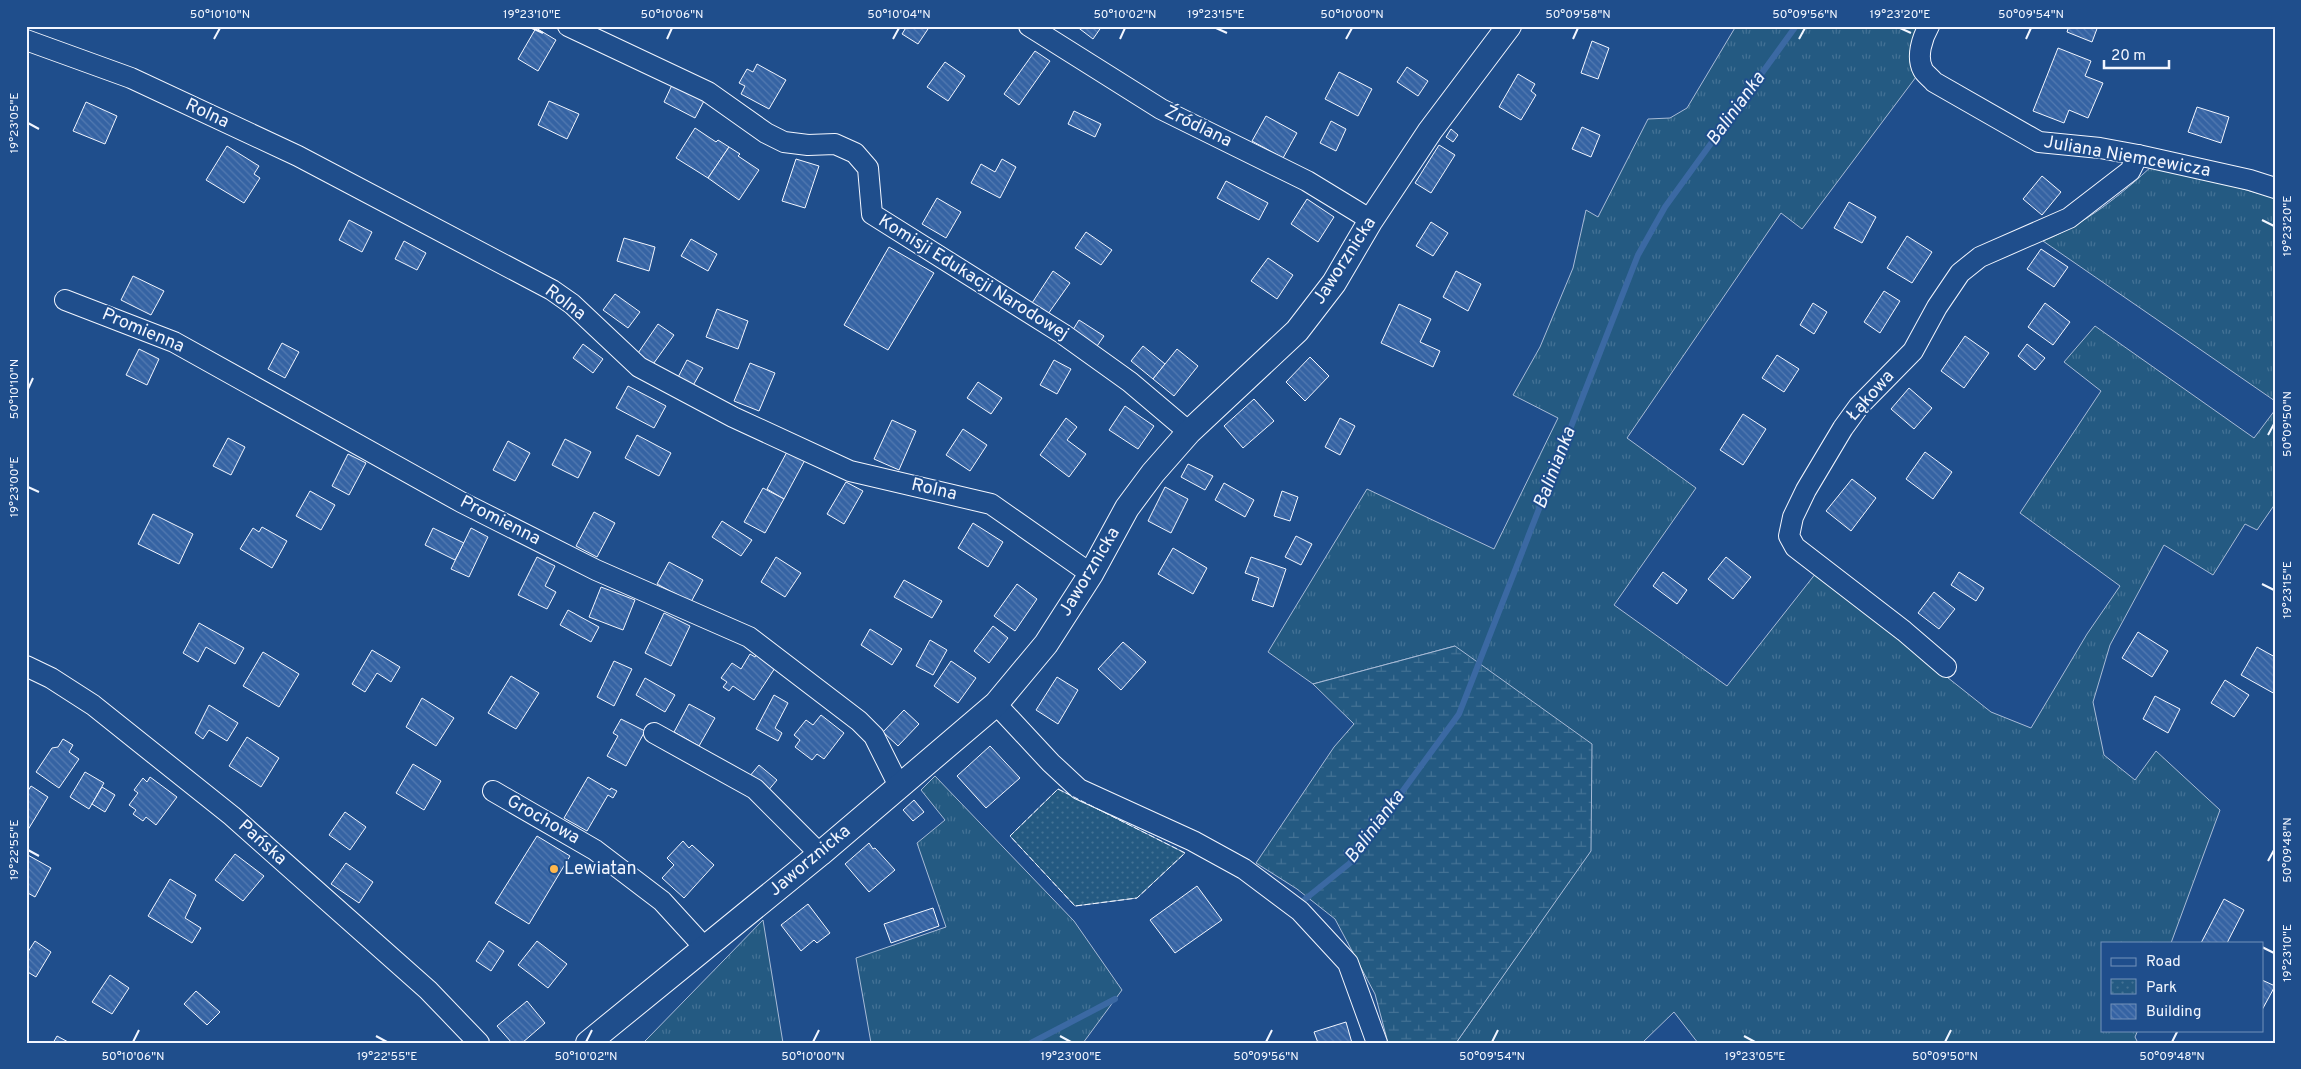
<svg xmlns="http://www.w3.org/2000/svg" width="2301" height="1069" viewBox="0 0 2301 1069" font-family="Overpass,sans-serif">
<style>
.grass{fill:url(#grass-tufts);stroke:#a8bbd7}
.wetland{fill:url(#wetland-marsh);stroke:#a8bbd7}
.park{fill:url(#park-dots);stroke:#a8bbd7}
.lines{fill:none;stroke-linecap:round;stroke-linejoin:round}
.stream{stroke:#3b69a3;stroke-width:6}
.building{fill:url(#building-back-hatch);stroke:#f2f6ff}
.minor-casing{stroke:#f2f6ff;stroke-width:22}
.tertiary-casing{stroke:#f2f6ff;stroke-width:26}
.minor{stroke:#1f4e8c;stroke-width:20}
.tertiary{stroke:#1f4e8c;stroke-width:24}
.fence{stroke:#f2f6ff;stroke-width:1;stroke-dasharray:6 2.5;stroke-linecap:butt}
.ticks{fill:none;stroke:#f2f6ff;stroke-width:2}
.poi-dot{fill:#ffb74d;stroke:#1f4e8c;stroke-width:2}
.labels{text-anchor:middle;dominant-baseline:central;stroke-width:4;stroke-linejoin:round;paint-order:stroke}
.street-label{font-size:18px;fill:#f2f6ff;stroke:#1f4e8c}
.poi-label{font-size:18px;fill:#f2f6ff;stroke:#1f4e8c;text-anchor:start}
.water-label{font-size:19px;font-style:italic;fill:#f2f6ff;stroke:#1f4e8c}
.neatline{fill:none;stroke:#f2f6ff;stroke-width:2}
.ticks-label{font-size:12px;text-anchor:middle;fill:#f2f6ff}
</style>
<defs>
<pattern id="grass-tufts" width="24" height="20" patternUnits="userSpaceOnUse" patternTransform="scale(1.25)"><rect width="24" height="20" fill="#245a82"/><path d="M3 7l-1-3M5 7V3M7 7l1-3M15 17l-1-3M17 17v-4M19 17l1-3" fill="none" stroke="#447295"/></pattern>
<pattern id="wetland-marsh" width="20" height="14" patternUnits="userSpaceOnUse" patternTransform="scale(1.25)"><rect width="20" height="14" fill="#245a82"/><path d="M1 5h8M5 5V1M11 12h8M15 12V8" fill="none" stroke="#447295"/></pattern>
<pattern id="park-dots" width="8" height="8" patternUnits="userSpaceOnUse" patternTransform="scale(1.25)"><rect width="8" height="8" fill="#245a82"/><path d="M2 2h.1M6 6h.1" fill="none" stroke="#447295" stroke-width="1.8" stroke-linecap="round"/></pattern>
<pattern id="building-back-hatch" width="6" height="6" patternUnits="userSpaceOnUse" patternTransform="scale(1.25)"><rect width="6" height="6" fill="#3563a3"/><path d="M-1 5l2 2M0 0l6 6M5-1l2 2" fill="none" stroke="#537ab1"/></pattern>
</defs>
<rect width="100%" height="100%" fill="#1f4e8c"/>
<!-- grass -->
<g class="grass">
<path d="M1736 26H1920L1919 73 1802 229 1781 213 1627 438 1696 488 1614 605 1727 686 1816 573 1991 712 2031 728 2087 634 2120 586 2020 513 2101 391 2064 362 2095 326 2254 438 2275 410V504L2257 530 2245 524 2213 575 2164 545 2110 645 2093 702 2104 755 2135 780 2156 751 2220 810 2171 943H2102V1030H2138L2135 1037 2138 1043H1698L1674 1012 1642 1043H1456L1590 851 1455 646 1313 684 1268 652 1367 489 1494 549 1558 418 1513 395 1540 347 1573 268 1586 210 1598 217 1648 119 1670 118 1687 108Z"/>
<path d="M2154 164 2275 198V401L2043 241C2085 224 2121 195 2154 164Z"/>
<path d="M935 776 1074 921 1122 990 1083 1043H871L856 958 946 927 917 843 945 820 921 790Z"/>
<path d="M763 920 783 1043H643L648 1038Z"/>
</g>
<!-- wetland -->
<path class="wetland" d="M1455 646 1592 744 1591 851 1456 1043H1388L1375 994 1335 919 1297 889 1256 863 1334 747 1354 724 1313 684Z"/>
<!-- park -->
<path class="park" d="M1058 789 1185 853 1137 898 1075 906 1010 836Z"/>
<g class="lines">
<!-- stream -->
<g class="stream">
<path d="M1304 900 1350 863 1459 714 1638 255 1665 207 1796 26"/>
<path d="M1031 1043 1115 999"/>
</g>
</g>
<!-- building -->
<g class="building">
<path d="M907 26H930L918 44 902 34Z"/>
<path d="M1076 26H1102L1093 39Z"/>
<path d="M2069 26H2098L2092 42 2067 32Z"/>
<path d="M536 28 556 40 538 71 518 59Z"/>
<path d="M1592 41 1609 48 1598 79 1581 73Z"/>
<path d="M2058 48 2091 61 2085 76 2103 83 2088 118 2069 110 2064 123 2033 111Z"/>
<path d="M1035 51 1050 61 1019 105 1004 94Z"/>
<path d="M945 62 965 76 948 101 927 87Z"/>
<path d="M757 64 786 80 769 109 741 94 745 86 739 83 747 69 753 72Z"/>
<path d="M1407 67 1428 81 1418 96 1397 82Z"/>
<path d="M1339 72 1372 89 1358 116 1325 99Z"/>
<path d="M1518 74 1535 84 1531 91 1536 95 1521 120 1499 107Z"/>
<path d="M672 85 704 101 695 118 664 102Z"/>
<path d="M549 101 579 114 567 139 538 125Z"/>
<path d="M86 102 117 116 105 144 73 131Z"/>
<path d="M2197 107 2229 117 2221 143 2188 132Z"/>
<path d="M1074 111 1101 124 1095 137 1068 124Z"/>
<path d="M1266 116 1297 133 1283 158 1252 141Z"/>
<path d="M1331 121 1346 129 1336 151 1320 143Z"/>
<path d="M1582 127 1600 135 1591 157 1572 149Z"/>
<path d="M695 128 716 142 718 140 729 147 708 178 676 158Z"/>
<path d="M1451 129 1458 135 1453 142 1446 137Z"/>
<path d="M1439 145 1455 155 1431 193 1415 183Z"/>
<path d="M227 146 259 166 254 174 260 178 244 203 206 180Z"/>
<path d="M729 147 740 154 738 156 759 170 739 200 708 178Z"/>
<path d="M796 159 819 166 805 208 782 201Z"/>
<path d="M1002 159 1016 167 1000 198 971 183 981 164 995 172Z"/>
<path d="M2042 176 2061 192 2042 215 2023 199Z"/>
<path d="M1226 181 1268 203 1259 220 1217 198Z"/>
<path d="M937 198 961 212 946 238 922 224Z"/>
<path d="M1307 199 1334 217 1318 242 1291 224Z"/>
<path d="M1849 202 1876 217 1862 243 1834 228Z"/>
<path d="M349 220 372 232 362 252 339 240Z"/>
<path d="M1431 222 1448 233 1433 256 1416 246Z"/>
<path d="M1086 232 1112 250 1101 265 1075 248Z"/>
<path d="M1907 236 1932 252 1912 283 1887 268Z"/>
<path d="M624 238 655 247 649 271 617 261Z"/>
<path d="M691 239 717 254 708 271 681 256Z"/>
<path d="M404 241 426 253 417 270 395 259Z"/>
<path d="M889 247 934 273 888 350 844 325Z"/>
<path d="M2041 249 2068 267 2054 287 2027 269Z"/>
<path d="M1268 258 1293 275 1277 299 1251 281Z"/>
<path d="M1053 271 1070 283 1048 314 1032 303Z"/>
<path d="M1456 271 1481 284 1468 311 1443 297Z"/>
<path d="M133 276 164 291 151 315 121 300Z"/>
<path d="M1884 291 1900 301 1880 333 1864 322Z"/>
<path d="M615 294 640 312 628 328 603 310Z"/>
<path d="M1813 303 1827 312 1814 334 1800 325Z"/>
<path d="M2045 303 2070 322 2053 345 2028 327Z"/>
<path d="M1399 304 1431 319 1420 342 1440 351 1433 367 1381 343Z"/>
<path d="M717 309 748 321 738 349 706 337Z"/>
<path d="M1079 320 1104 336 1095 349 1071 333Z"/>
<path d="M658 324 674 335 651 367 636 356Z"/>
<path d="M1965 336 1989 353 1964 388 1941 371Z"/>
<path d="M282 343 299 352 285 378 268 369Z"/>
<path d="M583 344 603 359 593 373 573 358Z"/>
<path d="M2027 344 2045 358 2035 370 2018 356Z"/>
<path d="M1143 346 1165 364 1153 379 1131 361Z"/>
<path d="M139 349 159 359 147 385 126 375Z"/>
<path d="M1177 349 1198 366 1174 396 1153 379Z"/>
<path d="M1777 355 1799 369 1784 392 1762 378Z"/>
<path d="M1310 357 1329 376 1305 401 1286 382Z"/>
<path d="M687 360 703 368 691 389 676 381Z"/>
<path d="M1054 360 1071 369 1057 394 1040 385Z"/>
<path d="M750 363 775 373 759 411 734 401Z"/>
<path d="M978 382 1002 398 991 414 967 398Z"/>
<path d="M628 386 666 406 654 428 616 408Z"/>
<path d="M1909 388 1932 408 1914 429 1891 409Z"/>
<path d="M1254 399 1274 421 1243 448 1224 426Z"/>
<path d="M1125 406 1154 426 1138 449 1109 430Z"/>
<path d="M1743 414 1766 429 1743 465 1720 450Z"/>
<path d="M1066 418 1077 427 1067 440 1086 454 1069 477 1040 455Z"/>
<path d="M1340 418 1355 426 1340 455 1325 447Z"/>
<path d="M892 420 916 431 899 470 874 459Z"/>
<path d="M963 429 987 445 970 471 946 455Z"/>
<path d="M637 435 671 453 659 476 625 458Z"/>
<path d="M228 438 245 447 231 475 213 466Z"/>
<path d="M565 439 591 452 578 478 552 465Z"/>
<path d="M508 441 530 453 515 481 493 470Z"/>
<path d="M788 450 805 460 784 499 767 489Z"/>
<path d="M1925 452 1952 472 1933 499 1906 479Z"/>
<path d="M348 454 366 463 349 495 332 486Z"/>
<path d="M1188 464 1213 476 1205 490 1181 477Z"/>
<path d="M1852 479 1876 498 1851 531 1826 511Z"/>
<path d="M846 482 863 491 844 524 827 514Z"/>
<path d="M1224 483 1254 500 1245 517 1215 500Z"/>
<path d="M1165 487 1188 499 1171 533 1148 521Z"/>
<path d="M763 488 784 499 765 533 744 522Z"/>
<path d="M310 491 335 505 321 530 296 516Z"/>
<path d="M1282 491 1298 497 1290 521 1274 516Z"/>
<path d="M594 512 615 523 597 557 576 546Z"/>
<path d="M153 514 193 534 179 564 138 544Z"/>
<path d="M722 521 752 540 741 556 712 537Z"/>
<path d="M973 523 1003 542 988 567 958 548Z"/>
<path d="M262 527 287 541 272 568 240 549 253 528 259 532Z"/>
<path d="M433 528 464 543 455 560 425 545Z"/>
<path d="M471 528 488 537 469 577 451 569Z"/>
<path d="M1296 536 1312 544 1301 565 1285 557Z"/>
<path d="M1173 548 1207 568 1193 594 1158 574Z"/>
<path d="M537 557 555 566 545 586 556 592 547 609 518 595Z"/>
<path d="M776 557 801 573 785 597 761 582Z"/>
<path d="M1251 557 1286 569 1273 607 1252 600 1259 578 1245 573Z"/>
<path d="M1726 557 1751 577 1733 599 1708 579Z"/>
<path d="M669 562 703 580 691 602 657 584Z"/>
<path d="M1663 572 1687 590 1677 604 1653 586Z"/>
<path d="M1959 572 1984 588 1976 601 1951 585Z"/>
<path d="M904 580 942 601 932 618 894 597Z"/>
<path d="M1017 584 1037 599 1015 631 994 616Z"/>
<path d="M601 587 635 600 623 630 589 617Z"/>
<path d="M1934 592 1955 609 1939 629 1918 613Z"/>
<path d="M568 610 599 627 591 642 560 625Z"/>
<path d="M664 613 690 626 671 666 645 653Z"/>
<path d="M199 623 244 648 235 664 206 647 198 662 183 653Z"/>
<path d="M993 626 1008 638 989 663 974 651Z"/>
<path d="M870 629 902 649 892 665 861 645Z"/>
<path d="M2138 632 2168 651 2152 677 2122 658Z"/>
<path d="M930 640 947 650 933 675 916 666Z"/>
<path d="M1123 642 1146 662 1121 690 1098 669Z"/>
<path d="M2257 647 2275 657V694L2241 675Z"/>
<path d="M372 650 400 667 391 682 377 673 365 692 352 684Z"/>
<path d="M263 652 299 674 279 707 243 686Z"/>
<path d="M750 654 755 657 756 655 775 668 754 700 733 686 729 691 723 687 727 682 721 678 732 663 741 669Z"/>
<path d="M614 661 632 669 614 706 597 697Z"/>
<path d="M951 661 976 678 958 703 934 686Z"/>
<path d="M511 676 539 693 516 729 488 713Z"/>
<path d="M1057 677 1078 690 1058 724 1036 710Z"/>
<path d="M645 678 675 695 665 712 636 695Z"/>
<path d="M2225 680 2249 695 2234 717 2211 703Z"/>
<path d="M774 695 788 703 775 728 782 733 778 741 756 729Z"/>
<path d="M2155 696 2180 709 2168 733 2143 719Z"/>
<path d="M422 698 454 718 436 746 406 727Z"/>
<path d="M689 704 715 718 699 746 674 732Z"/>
<path d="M209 705 238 723 227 741 209 730 203 739 195 733Z"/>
<path d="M904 710 919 724 898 746 883 732Z"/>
<path d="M821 715 844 733 824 759 817 754 812 760 795 747 800 740 794 735 806 720 813 725Z"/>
<path d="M621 719 645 731 626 766 607 756 618 736 613 733Z"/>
<path d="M247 737 279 758 261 787 229 766Z"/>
<path d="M63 739 73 745 69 752 79 759 59 788 36 772 52 748 58 747Z"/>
<path d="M990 746 1020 778 986 808 957 776Z"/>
<path d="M413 764 441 781 424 810 396 793Z"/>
<path d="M759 765 777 780 767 792 749 777Z"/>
<path d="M85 772 104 783 89 809 70 797Z"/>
<path d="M150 777 177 797 156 825 146 817 143 821 133 814 136 810 129 805 138 793 134 790 143 778 147 782Z"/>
<path d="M588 777 610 790 611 788 617 791 613 798 608 795 587 831 564 818Z"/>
<path d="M31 786 48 797 26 833V794Z"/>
<path d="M102 787 115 795 105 812 92 804Z"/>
<path d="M914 800 924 812 913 821 903 810Z"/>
<path d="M345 812 366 827 350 850 329 835Z"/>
<path d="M537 836 570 856 529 924 495 903Z"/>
<path d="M683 841 689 848 692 845 714 865 684 898 662 878 674 865 667 858Z"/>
<path d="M869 843 873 849 875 848 895 870 869 892 845 864Z"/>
<path d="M26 854 51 868 35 897 26 892Z"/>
<path d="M235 854 264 876 243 901 215 880Z"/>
<path d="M346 863 373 882 359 903 331 884Z"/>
<path d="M170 879 196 895 185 918 201 928 192 943 148 916Z"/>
<path d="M1197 886 1222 920 1175 953 1150 920Z"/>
<path d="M2224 899 2244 910 2227 943H2201Z"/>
<path d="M808 904 830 933 817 943 814 940 801 951 781 925Z"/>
<path d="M933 908 939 926 891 943 884 924Z"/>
<path d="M35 941 51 952 36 977 26 971V955Z"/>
<path d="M489 941 504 951 491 971 476 961Z"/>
<path d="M537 941 567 964 548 988 518 965Z"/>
<path d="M110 975 129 988 112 1014 92 1002Z"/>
<path d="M2262 980 2275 986 2262 1010Z"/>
<path d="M196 991 220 1012 207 1025 184 1004Z"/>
<path d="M527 1001 545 1023 522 1043H512L497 1026Z"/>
<path d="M1346 1022 1352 1043H1318L1314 1032Z"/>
<path d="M57 1036 70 1043H53Z"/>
</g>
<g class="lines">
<!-- minor casing -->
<g class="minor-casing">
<g id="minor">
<path d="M568 26 708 92 766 133 784 142 808 145 835 144 855 153 868 168 872 214 1063 334 1130 382 1189 432"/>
<path d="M1029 26 1161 109 1307 181 1371 220"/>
<path d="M1929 26C1922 38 1916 57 1923 70 1925 74 1931 78 1934 82L2039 142 2100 148 2138 155 2250 180 2275 188"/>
<path d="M26 40 131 78 298 156 552 290 572 304 639 367 733 417 850 471 991 504 1091 574"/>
<path d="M65 300 174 342 461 502 596 570 749 637 859 721 874 736 899 786"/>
<path d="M26 666 51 678 93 705 232 816 428 990 479 1043"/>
<path d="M1946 667 1904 631 1795 547 1789 536 1793 517 1806 490 1843 428 1859 406 1913 351 1937 307 1960 273 1980 257 2069 218 2130 171 2138 155"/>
<path d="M996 704 1051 763 1079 789 1193 841 1244 869 1300 911 1348 963 1377 1043"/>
<path d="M654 733 755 789 820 854"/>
<path d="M493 791 595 850 662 901 705 948"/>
</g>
</g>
<!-- tertiary casing -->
<g class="tertiary-casing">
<path id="tertiary" d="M588 1043 820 854 996 704 1046 644 1091 574 1127 508 1153 473 1189 432 1297 331 1334 283 1371 220 1430 131 1509 26"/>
</g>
<!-- minor -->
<use href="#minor" class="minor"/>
<!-- tertiary -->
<use href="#tertiary" class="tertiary"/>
<!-- fence -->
<path class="fence" d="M1058 789 1185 853 1137 898 1075 906 1010 836Z"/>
</g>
<!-- ticks -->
<path class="ticks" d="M532 28 543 33M1216 28 1227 33M1900 28 1911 33M214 39 220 28M667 39 672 28M893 39 899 28M1120 39 1125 28M1346 39 1352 28M1573 39 1578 28M1799 39 1805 28M2026 39 2031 28M28 123 39 129M2262 220 2274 226M28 389 33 378M2268 435 2274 424M28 487 39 492M2262 584 2274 590M28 850 39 856M2268 861 2274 850M2262 947 2274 953M376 1036 387 1042M1060 1036 1071 1042M1744 1036 1755 1042M133 1042 139 1030M586 1042 592 1030M813 1042 819 1030M1266 1042 1272 1030M1492 1042 1498 1030M1945 1042 1951 1030M2172 1042 2178 1030"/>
<!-- markers -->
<circle class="poi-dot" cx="554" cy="869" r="5"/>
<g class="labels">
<!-- street labels -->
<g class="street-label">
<text transform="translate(207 114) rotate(25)">Rolna</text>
<text transform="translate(1198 127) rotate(26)">Źródlana</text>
<text transform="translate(2127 157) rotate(10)">Juliana Niemcewicza</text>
<text transform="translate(1345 261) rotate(-57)">Jaworznicka</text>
<text transform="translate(973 278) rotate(32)">Komisji Edukacji Narodowej</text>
<text transform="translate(565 303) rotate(37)">Rolna</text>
<text transform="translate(143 331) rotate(23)">Promienna</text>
<text transform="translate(1871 396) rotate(-48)">Łąkowa</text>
<text transform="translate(934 490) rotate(13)">Rolna</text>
<text transform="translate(500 521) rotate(27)">Promienna</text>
<text transform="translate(1090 572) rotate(-59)">Jaworznicka</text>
<text transform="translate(543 820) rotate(30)">Grochowa</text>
<text transform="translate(262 843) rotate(42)">Pańska</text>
<text transform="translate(810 861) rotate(-40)">Jaworznicka</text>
</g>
<!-- poi labels -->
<g class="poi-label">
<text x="564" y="869">Lewiatan</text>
</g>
<!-- water labels -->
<g class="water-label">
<text transform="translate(1736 109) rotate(-54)">Balinianka</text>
<text transform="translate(1555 468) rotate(-69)">Balinianka</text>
<text transform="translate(1375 827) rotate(-53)">Balinianka</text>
</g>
</g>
<!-- border -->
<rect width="2301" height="1069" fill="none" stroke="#1f4e8c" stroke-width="55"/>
<!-- legend -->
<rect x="2101" y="942" width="162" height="90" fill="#1f4e8c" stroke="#7391ba"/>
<rect x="2111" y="958" width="25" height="8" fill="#1f4e8c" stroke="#7391ba"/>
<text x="2146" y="966" font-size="15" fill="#f2f6ff">Road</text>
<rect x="2111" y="979" width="25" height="15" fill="url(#park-dots)" stroke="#7391ba"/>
<text x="2146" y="992" font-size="15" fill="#f2f6ff">Park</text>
<rect x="2111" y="1004" width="25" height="15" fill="url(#building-back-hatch)" stroke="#7391ba"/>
<text x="2146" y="1016" font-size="15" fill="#f2f6ff">Building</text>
<!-- scale -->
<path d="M2104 60v8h65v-8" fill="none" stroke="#f2f6ff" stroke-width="2.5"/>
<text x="2111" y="60" font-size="15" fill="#f2f6ff" stroke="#1f4e8c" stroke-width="4" paint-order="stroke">20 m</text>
<rect x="28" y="28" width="2246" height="1014" class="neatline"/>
<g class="ticks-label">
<text x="220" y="18">50°10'10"N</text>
<text x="532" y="18">19°23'10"E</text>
<text x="672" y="18">50°10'06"N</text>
<text x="899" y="18">50°10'04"N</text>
<text x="1125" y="18">50°10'02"N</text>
<text x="1216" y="18">19°23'15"E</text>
<text x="1352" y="18">50°10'00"N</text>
<text x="1578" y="18">50°09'58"N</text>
<text x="1805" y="18">50°09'56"N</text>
<text x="1900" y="18">19°23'20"E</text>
<text x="2031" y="18">50°09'54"N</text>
<text transform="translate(14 123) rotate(-90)" y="4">19°23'05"E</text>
<text transform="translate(2287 226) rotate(-90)" y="4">19°23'20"E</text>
<text transform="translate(14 389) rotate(-90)" y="4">50°10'10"N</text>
<text transform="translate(2287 424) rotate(-90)" y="4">50°09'50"N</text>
<text transform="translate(14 487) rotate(-90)" y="4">19°23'00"E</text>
<text transform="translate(2287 590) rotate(-90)" y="4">19°23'15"E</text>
<text transform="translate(2287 850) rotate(-90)" y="4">50°09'48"N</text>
<text transform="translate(14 850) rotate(-90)" y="4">19°22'55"E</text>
<text transform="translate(2287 953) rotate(-90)" y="4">19°23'10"E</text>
<text x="133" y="1060">50°10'06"N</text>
<text x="387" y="1060">19°22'55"E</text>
<text x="586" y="1060">50°10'02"N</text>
<text x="813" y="1060">50°10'00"N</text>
<text x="1071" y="1060">19°23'00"E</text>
<text x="1266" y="1060">50°09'56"N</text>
<text x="1492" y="1060">50°09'54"N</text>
<text x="1755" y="1060">19°23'05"E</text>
<text x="1945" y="1060">50°09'50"N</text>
<text x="2172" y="1060">50°09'48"N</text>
</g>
</svg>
